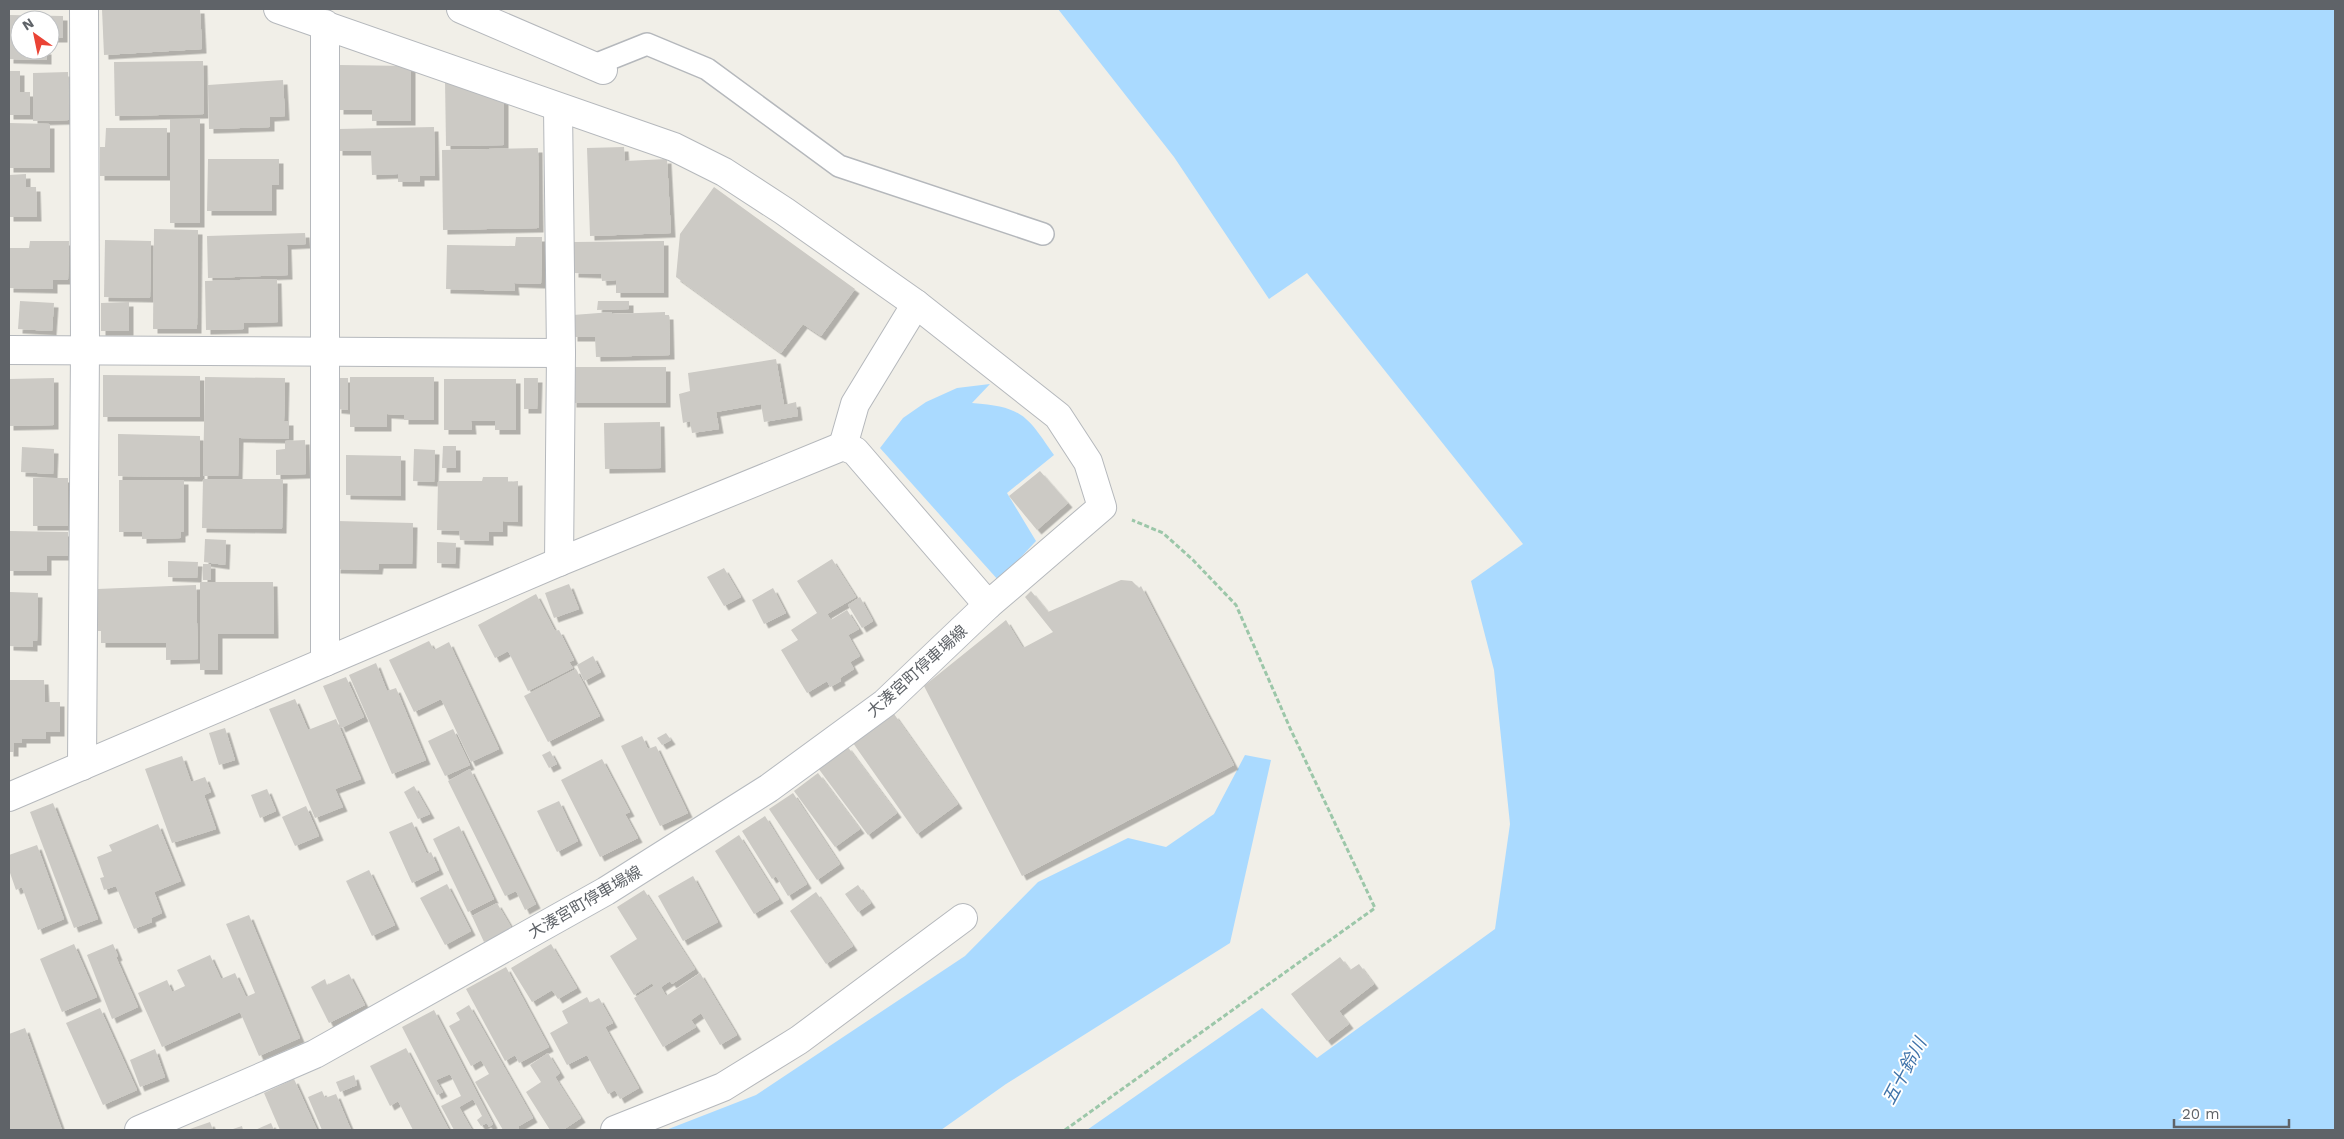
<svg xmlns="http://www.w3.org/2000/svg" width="2344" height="1139" viewBox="0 0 2344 1139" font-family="'Work Sans','Noto Sans JP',sans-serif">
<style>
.water{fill:#aadaff}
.building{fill:#cccac5;filter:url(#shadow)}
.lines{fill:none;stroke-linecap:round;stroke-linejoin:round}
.service-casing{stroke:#b5b8bc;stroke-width:24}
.minor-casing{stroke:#b5b8bc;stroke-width:30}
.secondary-casing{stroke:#b6babf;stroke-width:30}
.path{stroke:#9cc7a9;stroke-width:3;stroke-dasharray:5 2.5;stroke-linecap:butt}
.service{stroke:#fff;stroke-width:21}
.minor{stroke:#fff;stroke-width:28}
.secondary{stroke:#fff;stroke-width:28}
.labels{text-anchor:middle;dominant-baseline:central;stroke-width:4;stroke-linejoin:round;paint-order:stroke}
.street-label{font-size:16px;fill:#5f6368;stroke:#fff}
.water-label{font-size:18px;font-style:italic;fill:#4174aa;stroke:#fff}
</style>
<defs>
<filter id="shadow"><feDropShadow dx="4.5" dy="4.5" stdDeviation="0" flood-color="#0004"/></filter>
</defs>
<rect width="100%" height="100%" fill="#f1efe8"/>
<!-- water -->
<g class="water">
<path d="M1058 9H2335V1130H1087L1262 1008 1317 1058 1495 929 1510 824 1494 670 1471 581 1523 544 1307 273 1269 299 1174 157Z"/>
<path d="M990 384 972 403C1023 407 1026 415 1054 455L1007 493 1036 541 999 581 880 448 903 418 926 402 957 388Z"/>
<path d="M1245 755 1271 760 1230 943 1006 1084 941 1130H666L756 1095 965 956 1038 882 1128 838 1166 847 1214 814Z"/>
</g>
<!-- building -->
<g class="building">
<path d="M102 9H200L202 49 104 55Z"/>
<path d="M9 15 63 16V38H50V20H20V50H47V60L9 59Z"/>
<path d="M203 61 204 114 115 116 114 62Z"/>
<path d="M339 65 411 66V121H372V110H339Z"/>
<path d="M9 71H20V92H30V115H9Z"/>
<path d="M68 72 69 120 33 121V73Z"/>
<path d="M445 79 504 100V145L446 146Z"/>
<path d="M283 80 285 116 270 117V127L209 129 208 85Z"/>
<rect x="170" y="119" width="30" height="104"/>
<path d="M9 123 50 124V168H9Z"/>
<path d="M434 127 435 176H420V182H398V174L372 175 371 151H338V129Z"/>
<path d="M106 128H167V176H100V147H105Z"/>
<path d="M624 147 625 161 667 159 671 233 590 236 587 148Z"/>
<path d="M538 148 539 228 443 230 442 150Z"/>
<path d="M208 159H279V185H272V211H207Z"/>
<path d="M26 174V187H36L37 217H9V175Z"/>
<path d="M714 187 855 289 821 336 803 324 781 353 676 277 680 234Z"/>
<path d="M154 229 198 230 197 329H153Z"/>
<path d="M305 233 306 244 287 245 288 275 208 278 207 236Z"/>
<path d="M516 237H542L541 284 514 283 515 291 446 289 447 245 515 246Z"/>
<path d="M105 240 151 241 150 298 104 297Z"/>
<path d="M30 241H69L68 280H53V289L9 288V248H29Z"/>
<path d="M664 241V293H616V280L602 281 601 274 574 273V242Z"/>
<path d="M277 279 278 322 244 323V329L206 330 205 281Z"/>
<path d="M20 301 54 303 52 331 18 329Z"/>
<path d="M598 301H629V309L597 310Z"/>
<path d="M129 302V331H101V303Z"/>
<path d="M612 312V314L665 312V315H669L670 355 596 357 595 337H573V315Z"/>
<path d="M776 359 784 405 796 402 798 416 764 422 761 404 716 412 719 429 692 433 690 421 683 423 679 394 690 391 688 373Z"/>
<rect x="572" y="367" width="94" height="36"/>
<path d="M103 375 200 376V417H103Z"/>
<path d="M205 377 285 378 284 421H289V439L239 438 238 476H203Z"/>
<path d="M350 377H434V420H404V415L387 414V427H350Z"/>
<path d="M54 378V425L9 426V379Z"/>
<path d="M337 378H348V410L337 409Z"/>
<path d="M524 378H538L537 409H524Z"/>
<path d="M444 379H516V430H495V421H471L472 430H444Z"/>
<path d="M660 422 661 468 605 469 604 423Z"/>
<path d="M118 434 200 436V477L118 476Z"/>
<path d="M305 440 306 474 276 475V450L285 449V441Z"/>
<path d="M443 446H456V468H442Z"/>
<path d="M22 447 54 449 53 474 21 472Z"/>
<path d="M414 449 435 450 434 482 413 481Z"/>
<path d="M346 455 401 456V496L346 495Z"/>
<path d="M1040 471 1068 503 1037 530 1009 496Z"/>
<path d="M483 477H508V482L518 481V522L503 521V532H489V541L460 540 459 531 437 530 438 481H482Z"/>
<rect x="33" y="478" width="35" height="48"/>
<path d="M203 479H283L282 529 202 528Z"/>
<path d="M119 480H184V531L181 532V538L142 539V532H119Z"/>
<path d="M337 521 413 523 412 564H379L378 570 336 569Z"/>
<path d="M9 531 68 532V556H47V571H9Z"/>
<path d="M205 539 226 540 225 565 204 562Z"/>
<path d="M437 542 456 543 455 564 437 563Z"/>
<path d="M832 559 856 597 827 614 831 620 847 610 859 629 848 635 860 656 850 662 854 669 840 678 841 681 830 687 827 681 807 693 781 650 798 640 791 630 817 613 797 581Z"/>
<path d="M168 561 198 562 197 578 168 577Z"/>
<rect x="203" y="564" width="8" height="16"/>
<path d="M724 568 741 597 724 606 707 577Z"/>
<path d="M1121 580 1132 581 1139 588 1141 586 1234 765 1022 876 924 686 1006 620 1023 648 1053 632 1025 597 1031 591 1048 612Z"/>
<path d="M200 582H273L274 634H218V670H200Z"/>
<path d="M569 584 579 609 554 618 545 593Z"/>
<path d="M196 585 198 659 166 660V643H101V631H98L97 589Z"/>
<path d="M773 588 786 613 764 624 752 600Z"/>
<path d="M9 592 38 593 37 641H33V647L9 646Z"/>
<path d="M536 594 555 631 559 630 574 660 569 662 573 668 528 691 508 651 495 658 478 625Z"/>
<path d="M860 597 873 621 862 628 848 605Z"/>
<path d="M429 641 434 650 449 642 499 749 471 762 441 699 414 712 389 660Z"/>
<path d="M593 656 601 672 584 681 577 665Z"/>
<path d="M376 663 387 691 396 688 426 760 392 774 349 675Z"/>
<path d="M576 669 600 716 548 742 524 696Z"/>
<path d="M346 677 364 717 341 728 323 686Z"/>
<path d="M9 680H44L45 702H60V732H46V739H22V743H14V752H9Z"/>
<path d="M295 699 308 730 336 719 361 779 335 789 343 807 315 818 269 709Z"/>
<path d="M894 714 958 804 917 834 853 743Z"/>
<path d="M225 728 235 760 219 765 209 733Z"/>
<path d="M453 729 470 765 445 776 428 741Z"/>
<path d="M666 733 671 740 662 745 657 738Z"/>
<path d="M642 736 648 749 656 746 688 813 660 826 621 746Z"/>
<path d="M847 746 897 813 868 835 818 768Z"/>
<path d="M550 751 557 764 549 768 542 755Z"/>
<path d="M182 756 191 782 205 777 211 792 204 795 216 829 172 843 145 769Z"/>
<path d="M602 759 630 812 625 814 638 838 600 857 561 780Z"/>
<path d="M470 769 536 904 525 910 516 891 505 896 448 781Z"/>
<path d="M818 773 860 829 835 847 794 791Z"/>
<path d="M414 786 430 814 418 819 404 792Z"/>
<path d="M267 789 276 811 260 818 251 795Z"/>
<path d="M793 793 840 864 817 880 769 809Z"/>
<path d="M559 801 578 841 557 852 537 811Z"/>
<path d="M53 803 98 919 74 928 30 812Z"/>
<path d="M306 806 319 836 295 846 282 817Z"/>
<path d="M765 816 807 884 788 896 776 876 772 879 742 831Z"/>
<path d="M412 822 427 854 431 852 439 870 412 883 389 832Z"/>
<path d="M158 824 181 881 154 892 162 913 151 918 152 922 134 929 116 886 104 890 100 878 104 877 97 857 112 851 109 845Z"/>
<path d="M459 826 494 899 468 912 433 839Z"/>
<path d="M739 835 779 899 754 914 715 851Z"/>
<path d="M37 845 64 919 38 930 22 887 16 890 9 870V855Z"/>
<path d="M369 870 395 925 372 936 346 881Z"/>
<path d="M693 876 718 922 683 941 658 896Z"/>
<path d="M447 884 471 931 445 945 420 898Z"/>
<path d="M858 885 871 903 858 912 845 894Z"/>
<path d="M644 890 695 969 672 984 670 981 661 987 666 996 700 973 737 1035 720 1045 701 1013 691 1020 696 1027 663 1047 634 998 654 986 652 983 634 995 610 956 637 939 617 907Z"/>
<path d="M816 892 853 946 826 964 790 911Z"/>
<path d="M497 903 511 927 484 942 472 916Z"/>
<path d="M249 915 300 1038 259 1056 240 1012 162 1047 138 993 167 980 172 992 185 986 177 970 210 955 221 979 235 973 246 997 255 993 226 924Z"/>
<path d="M74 944 97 997 62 1012 40 959Z"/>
<path d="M113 944 118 956 116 957 138 1007 112 1019 87 955Z"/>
<path d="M551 944 577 988 558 999 552 990 532 1002 511 968Z"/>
<path d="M1340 957 1350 970 1359 964 1374 984 1339 1011 1349 1024 1327 1041 1291 994Z"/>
<path d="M506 967 549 1047 519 1063 515 1055 505 1061 466 989Z"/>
<path d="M349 974 365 1005 329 1023 311 987 325 979 327 985Z"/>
<path d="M587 997 590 1003 599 998 613 1023 605 1027 639 1088 620 1099 615 1090 608 1094 587 1055 567 1065 550 1033 568 1023 562 1011Z"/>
<path d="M469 1005 533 1118 519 1126V1130H503L475 1082 489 1074 481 1060 471 1066 449 1026 460 1020 456 1013Z"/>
<path d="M100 1008 137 1090 103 1105 66 1023Z"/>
<path d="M434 1010 493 1124 489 1127 487 1123 481 1126 477 1120 482 1116 473 1099 459 1107 472 1130H454L441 1106 461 1096 450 1074 436 1080 443 1092 437 1095 402 1027Z"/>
<path d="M25 1028 62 1130H9V1034Z"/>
<path d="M406 1048 449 1130H413L398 1101 390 1106 370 1066Z"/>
<path d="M155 1049 165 1077 140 1087 130 1060Z"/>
<path d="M548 1053 560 1073 555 1077 581 1118 563 1130H550L526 1092 541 1082 530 1065Z"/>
<path d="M354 1075 357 1085 340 1092 336 1082Z"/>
<path d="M294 1079 317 1130H280L264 1093Z"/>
<path d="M322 1091 325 1098 336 1094 351 1130H322L308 1097Z"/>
<path d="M210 1122 213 1130H187Z"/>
<path d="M271 1123 274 1130H255Z"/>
<path d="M242 1126 243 1130H230Z"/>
</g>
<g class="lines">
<!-- service casing -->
<g class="service-casing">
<path id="service" d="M592 66 647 44 707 69 839 166 1043 234"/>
</g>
<!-- minor casing -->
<g class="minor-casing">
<g id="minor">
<path d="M461 9 603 70"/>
<path d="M558 108 561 353 559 562"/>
<path d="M9 350 561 353"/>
<path d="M843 446 855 404 916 304"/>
<path d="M325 662V24"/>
<path d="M82 766 85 350 84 9"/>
<path d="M9 797 559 562 843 446 855 451 988 605 1102 507 1088 462 1058 416 916 304 784 211 724 172 674 147 278 9"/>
<path d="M615 1130 723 1087 799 1040 963 918"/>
</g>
</g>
<!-- secondary casing -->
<g class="secondary-casing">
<path id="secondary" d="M139 1130 315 1054 606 891 769 788 885 703 988 605"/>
</g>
<!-- path -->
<path class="path" d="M1065 1130 1375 908 1290 728 1236 605 1193 560 1163 533 1132 520"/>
<!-- service -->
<use href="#service" class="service"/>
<!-- minor -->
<use href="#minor" class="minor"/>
<!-- secondary -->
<use href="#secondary" class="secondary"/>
</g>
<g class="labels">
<!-- street labels -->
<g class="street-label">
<text transform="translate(917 671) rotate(-42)">大湊宮町停車場線</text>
<text transform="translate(585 902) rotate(-30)">大湊宮町停車場線</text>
</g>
<!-- water labels -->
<g class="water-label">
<text transform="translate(1904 1071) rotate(-62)">五十鈴川</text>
</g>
</g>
<!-- border -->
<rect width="2344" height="1139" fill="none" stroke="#5f6368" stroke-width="20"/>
<!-- north arrow -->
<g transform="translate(35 35) rotate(327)"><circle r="24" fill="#ffffff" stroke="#bfc1c3"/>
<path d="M0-4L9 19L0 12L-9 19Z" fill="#ea4335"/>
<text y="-8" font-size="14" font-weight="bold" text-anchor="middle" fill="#5f6368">N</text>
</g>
<!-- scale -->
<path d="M2174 1119v8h115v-8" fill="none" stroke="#5f6368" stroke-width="2.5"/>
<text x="2182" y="1119" font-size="15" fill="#5f6368" stroke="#ffffff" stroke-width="4" paint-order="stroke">20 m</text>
</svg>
